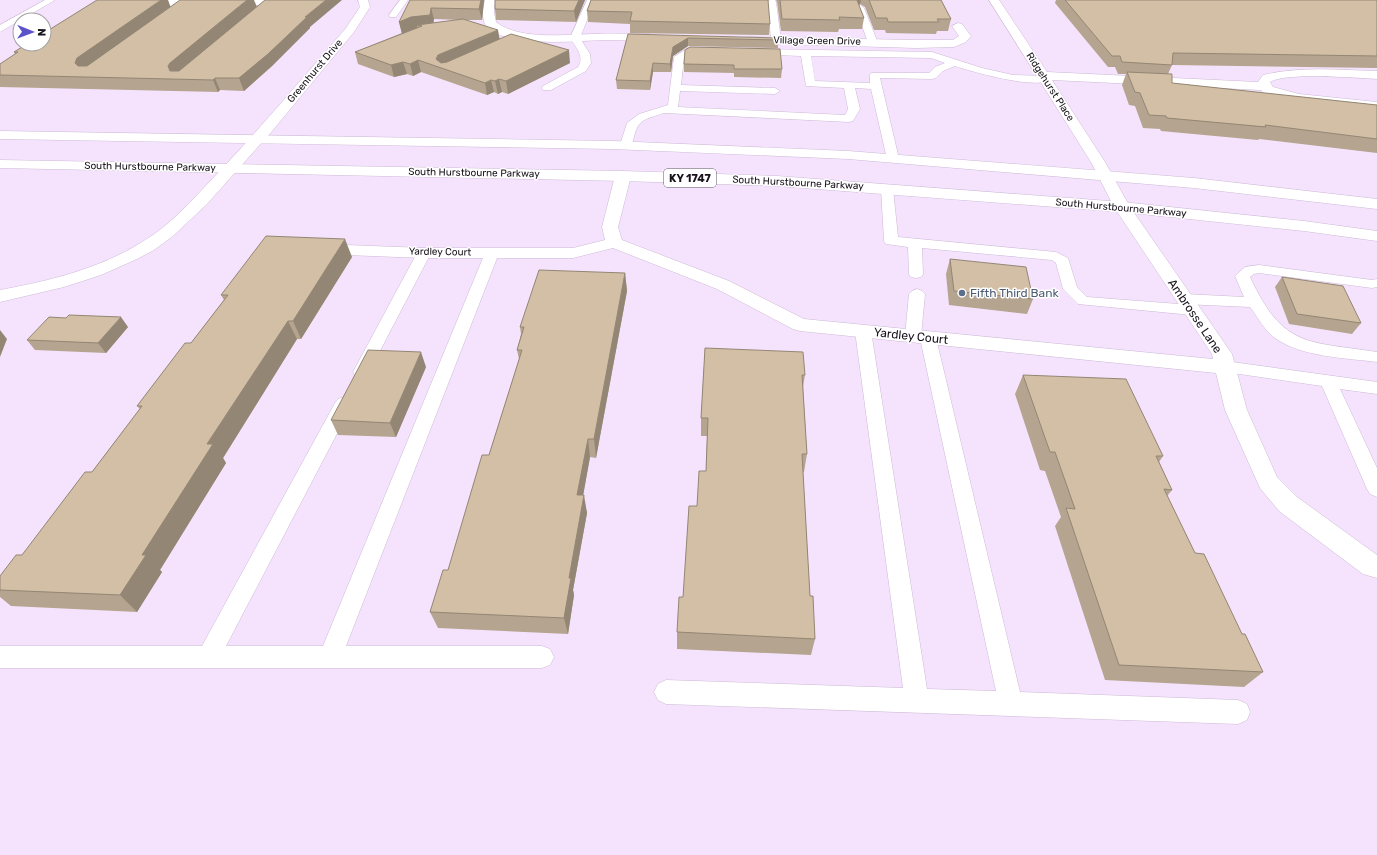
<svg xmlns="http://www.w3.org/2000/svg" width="1377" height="855" viewBox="0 0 1377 855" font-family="Rubik,sans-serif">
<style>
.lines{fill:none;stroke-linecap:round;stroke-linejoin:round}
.service-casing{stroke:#ccbad4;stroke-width:1}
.minor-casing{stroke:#ccbad4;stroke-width:1}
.primary-casing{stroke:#ccbad4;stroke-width:1}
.service{fill:#fff;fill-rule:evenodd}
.minor{fill:#fff;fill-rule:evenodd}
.primary{fill:#fff;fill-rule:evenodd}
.wall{fill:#b5a48f;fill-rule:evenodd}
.shaded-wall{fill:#938674}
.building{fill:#d2bfa6;stroke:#938674}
.service-dot{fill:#5c6f8a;stroke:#fff;stroke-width:1.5}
.labels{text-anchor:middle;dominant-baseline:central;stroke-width:3;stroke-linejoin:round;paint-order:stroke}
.far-street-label{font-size:10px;fill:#18121b;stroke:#fff}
.shield{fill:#fff;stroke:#5d595f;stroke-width:1}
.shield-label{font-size:11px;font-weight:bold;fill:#18121b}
.service-label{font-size:12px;fill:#4e5e75;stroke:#fff;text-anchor:start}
.street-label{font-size:12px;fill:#18121b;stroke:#fff}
</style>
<rect width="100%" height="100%" fill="#f5e3fd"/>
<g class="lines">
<!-- service casing -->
<g class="service-casing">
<g id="service">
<path d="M45 0H55L0 32V25Z"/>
<path d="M400 0H408L396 17H390L389 15Z"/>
<path d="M587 0H595L580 38 590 54 591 63 586 71 551 90H543L542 88 543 86 578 67C585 57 576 47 570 38Z"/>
<path d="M770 0H775L776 2 781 40 776 43 771 40 768 2Z"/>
<path d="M860 5 864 8 878 43 876 45H870L868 43 856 8Z"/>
<path d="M688 48H709L714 51C707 58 695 51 684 58L681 85 775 88 780 91 775 94 680 91 678 107 845 115 848 109 844 88 806 86 801 56 752 54 750 52 752 50 755 49 932 52 982 68 1013 75 1045 76 1050 79C1039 91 970 71 955 66L943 71 936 78 932 79 880 78 899 159 897 162H889L887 159 871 89 855 88 860 109 853 121 849 122 664 113C639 121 638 120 632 145L630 148H622L620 145 627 123 639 114 668 105 674 57ZM811 56 931 58 945 63 935 67 929 73H871L870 75V83L815 81Z"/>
<path d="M887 185 892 186 893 189 898 237 1056 252 1068 258 1077 287 1087 297 1192 305 1197 307 1200 310 1197 313 1192 315 1078 304 1063 289 1056 263 1052 260 922 248 923 274 921 277 916 278 911 277 909 274 908 247 886 244 884 241 881 189 882 186Z"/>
<path d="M424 249 429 250 431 253 369 372 367 376 361 378 355 376 353 372 417 253 419 250Z"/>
<path d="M492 249 497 250 499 253 346 646H542L550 649 554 657 550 665 542 668H0V646H202L335 403 338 399 344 397 350 399 353 403 226 646H323L485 253 487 250Z"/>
<path d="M1259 265 1372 280 1377 279V287L1372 288 1259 273 1254 274 1250 277C1283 348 1307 341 1377 352V362C1346 358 1301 357 1275 338 1264 330 1258 317 1250 307L1184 304 1179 302 1176 299 1179 296 1184 294 1244 297 1235 276 1245 267Z"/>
<path d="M917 289 922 291 925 294 921 336 919 340 913 341 907 340 905 336 909 294 912 291Z"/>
<path d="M863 326 869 327 871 331 927 689 996 691 920 338 922 334 928 333 934 334 936 338 1020 692 1238 700 1247 704 1250 712 1247 720 1238 724 666 704 658 700 654 692 658 684 666 680 903 688 855 331 857 327Z"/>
<path d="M1225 361 1377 382V394L1340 389 1377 468V497L1370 494 1367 489 1322 386 1219 371 1217 367 1219 363Z"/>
</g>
</g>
<!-- minor casing -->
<g class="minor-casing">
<g id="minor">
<path d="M139 0H295C289 8 160 6 140 6L135 3Z"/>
<path d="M358 0H368L370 7 354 32 273 130 207 204 173 236 154 250 137 259 101 275 64 287 0 302V290C49 281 99 269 142 242 171 225 193 199 216 175 261 128 303 77 346 28L360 7Z"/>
<path d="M485 0H495L494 12 496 22C520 41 568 34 597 34 615 33 632 34 649 34L660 36 662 38 660 40 656 41C639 41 621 40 604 40 575 41 508 48 487 27 481 20 483 8 485 0Z"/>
<path d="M989 0H999L1047 72 1258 82 1263 75C1300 66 1339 70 1377 71V79C1356 78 1285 72 1270 82L1273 87 1299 94 1377 102V110L1299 102 1263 93 1261 90 1052 80 1105 162 1130 207 1232 354 1247 410 1277 477 1297 497 1377 555V578L1363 574 1279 511 1260 488 1225 410 1216 373 800 331 793 329 717 289 613 248 573 258H424L320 254 314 253 311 249 314 245 320 244 424 248H573L605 240 602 227 615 176 618 173 623 171 628 173 631 176 618 227 622 240 729 281 804 319 1213 359 1212 354 1114 207 1091 162Z"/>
<path d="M958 23 962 24 971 36 966 42 954 47 916 48 748 43 744 42 742 40 744 38 748 37 916 40H953L959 36 952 26Z"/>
</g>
</g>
<!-- primary casing -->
<g class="primary-casing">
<g id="primary">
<path d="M0 131 613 141 848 151 1194 178 1377 199V209L1194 188 848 159 613 149 0 139Z"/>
<path d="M0 160 623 171 777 176 1122 202 1304 221 1377 231V241L1304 231 1122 212 777 186 623 181 0 168Z"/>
</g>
</g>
<!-- service -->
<use href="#service" class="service"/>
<!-- minor -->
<use href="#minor" class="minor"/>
<!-- primary -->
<use href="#primary" class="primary"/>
</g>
<!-- wall -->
<g class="wall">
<path d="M410 0H484L482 20H464L500 39 570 63 508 94 502 92 498 94 494 92 487 95 421 72 413 76 407 74 394 77 358 64 355 52 402 33 399 22ZM434 19 461 20 433 23Z"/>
<path d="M495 0H585L576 22 496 20 495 9Z"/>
<path d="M591 0 770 24 769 35 630 33V24L588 22 587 11Z"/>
<path d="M776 0H941L951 19 948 31H937L936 34 886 33 885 30H874L865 7 860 4 859 5 864 18 862 29H839L838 32 781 31 777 2Z"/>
<path d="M1056 0H1377V68L1172 65 1168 74 1172 83 1377 105V153L1259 139 1258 140 1161 131 1160 129 1143 128 1135 106 1129 105 1122 85 1126 74H1118L1115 67H1108L1055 3Z"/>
<path d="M171 6 257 7 310 27V28L272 66 244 91 220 90 218 92 0 87V64L15 54 14 52Z"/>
<path d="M628 34 778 40V48L688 46 673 56 671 72H653L650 90 617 89 616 80Z"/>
<path d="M685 50 782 69 781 78 734 77V73L684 72V64Z"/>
<path d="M352 257 301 339H297L223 458 226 463 160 570 162 572 137 612 11 606 0 597V576L22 555 92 472 140 409 137 406 191 343 224 300 221 295Z"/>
<path d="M950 259 1033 299 1027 314 949 305 946 274Z"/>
<path d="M625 273 627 291 596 458 590 457 583 495 587 513 573 590 574 595 568 634 438 628 430 612 448 570 489 455 519 359 517 350 521 334 520 327Z"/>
<path d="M1282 277 1361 323 1352 334 1289 324 1275 287Z"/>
<path d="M128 327 106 353 35 350 27 340Z"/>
<path d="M705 348 805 375 803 387 807 454 804 472H803L810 596 815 639 811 655 677 649V632L683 597 697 506 706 471 707 436H701V418Z"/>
<path d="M426 367 396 437 338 435 331 420Z"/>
<path d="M1023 375 1163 456 1159 462 1172 490 1167 496 1195 553 1242 634 1263 672 1244 687 1105 680 1055 526 1061 517 1045 471 1040 470 1015 394Z"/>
</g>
<!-- shaded-wall -->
<g class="shaded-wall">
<path d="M161 0H168L171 8 82 75 75 63 77 58Z"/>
<path d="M247 0H254L257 7 174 78 168 66 170 63Z"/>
<path d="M326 0H342L310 27V28L272 66 244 91 239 78 305 17Z"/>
<path d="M481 0H484L482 20 479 9Z"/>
<path d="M579 0H585L576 22 574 11Z"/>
<path d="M856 0H861L860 4 855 8Z"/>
<path d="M431 8 434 19 433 26 417 25V28L402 34 399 22Z"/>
<path d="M498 30 500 41 440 68 436 59 438 55Z"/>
<path d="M688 38V46L673 56 671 72 670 64 673 47Z"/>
<path d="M569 50 570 63 508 94 506 81Z"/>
<path d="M418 60 421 72 413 76 410 64Z"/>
<path d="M403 62 407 74 394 77 391 65Z"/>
<path d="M653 63V72L650 90V81Z"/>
<path d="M215 78 220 90 218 92 213 80Z"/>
<path d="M499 79 502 92 498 94 495 81Z"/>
<path d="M491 80 494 92 487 95 485 83Z"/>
<path d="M345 239 352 257 301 339 293 321Z"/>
<path d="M625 273 627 291 596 458 594 439Z"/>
<path d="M121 317 128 327 106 353 98 343Z"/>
<path d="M288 321 297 339 223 458 226 463 160 570 162 572 137 612 120 595 142 555 207 444Z"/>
<path d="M0 330 7 339 0 357Z"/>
<path d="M421 352 426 367 396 437 390 423Z"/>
<path d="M588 439 590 457 580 513 577 495Z"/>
<path d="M584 495 587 513 573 590 574 595 568 634 564 618 569 578Z"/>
</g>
<!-- building -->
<g class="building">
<path d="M97 0H161L77 58 75 63 78 66H87L180 0H247L170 63 168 66 170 71H179L265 0H326L305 17H307L268 54 239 78H215L213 80 0 75V64L18 52H14L27 44H44V33Z"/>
<path d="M410 0H481L479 9 431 8 430 15 411 17 399 22Z"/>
<path d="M495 0H579L574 11 495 9Z"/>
<path d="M591 0H768L770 24 630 21 632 12 587 11Z"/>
<path d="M780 0H857L864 18 839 17 840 20 782 19Z"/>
<path d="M869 0H941L951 19H937L939 22H888L887 18H876Z"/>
<path d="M1065 0H1377V56L1173 53 1172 65 1122 62 1120 56H1112Z"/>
<path d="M463 19 498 30 438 55 436 59 441 63 447 62 511 34 569 50 506 81 499 79 495 81 491 80 485 83 418 60 410 64 403 62 391 65 355 52 422 26 417 25Z"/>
<path d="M628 34 778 38V40L688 38 673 47 670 64 653 63 650 81 616 80Z"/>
<path d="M690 47 780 49 782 69H734V65L684 64 685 50Z"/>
<path d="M1127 72 1172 74V83L1377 105V139L1265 125 1266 127 1167 118 1166 116 1149 115 1140 93 1135 92Z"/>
<path d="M266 236 345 239 293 321H288L207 444H213L142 555H146L120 595 0 590V576L16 555H22L85 472H92L142 406H137L185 343H191L228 295H221Z"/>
<path d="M950 259 1026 267 1033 299 954 291Z"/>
<path d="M539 270 625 273 594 439H588L577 495H584L569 578H571L564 618 430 612 443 570H448L482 455H489L522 350H517L524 327H520Z"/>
<path d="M1282 277 1343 286 1361 323 1297 314Z"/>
<path d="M69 315 121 317 98 343 27 340 49 317 66 318Z"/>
<path d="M705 348 803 352 805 375H802L807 454H802L810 596H813L815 639 677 632 679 597H683L689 506H697L699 471H706L708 418H701Z"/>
<path d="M368 350 421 352 390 423 331 420Z"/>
<path d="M1023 375 1126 379 1163 456H1156L1172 490 1164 489 1195 553 1204 554 1242 634H1245L1263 672 1119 665 1066 508 1075 509 1055 452H1050Z"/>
</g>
<!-- markers -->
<circle class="service-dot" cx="962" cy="293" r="4"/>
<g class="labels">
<!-- far-street labels -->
<g class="far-street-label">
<text transform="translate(817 41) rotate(1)">Village Green Drive</text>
<text transform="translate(315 71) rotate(-50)">Greenhurst Drive</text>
<text transform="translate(1050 87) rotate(57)">Ridgehurst Place</text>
<text transform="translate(150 167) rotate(1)">South Hurstbourne Parkway</text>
<text transform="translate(474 173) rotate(1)">South Hurstbourne Parkway</text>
<text transform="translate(798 183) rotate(3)">South Hurstbourne Parkway</text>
<text transform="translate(1121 208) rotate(5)">South Hurstbourne Parkway</text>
<text transform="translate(440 252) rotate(1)">Yardley Court</text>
</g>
<!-- shield labels -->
<rect class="shield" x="664" y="169" width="52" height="18" rx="3"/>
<g class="shield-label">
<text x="690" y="178">KY 1747</text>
</g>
<!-- service labels -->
<g class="service-label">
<text x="970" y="293">Fifth Third Bank</text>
</g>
<!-- street labels -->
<g class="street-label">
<text transform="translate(1195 316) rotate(56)">Ambrosse Lane</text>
<text transform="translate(911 336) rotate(6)">Yardley Court</text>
</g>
</g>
<!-- north arrow -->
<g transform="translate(32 32) rotate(91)"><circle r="19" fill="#ffffff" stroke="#a3a0a4"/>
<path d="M0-3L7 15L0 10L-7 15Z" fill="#5c53cb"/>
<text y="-6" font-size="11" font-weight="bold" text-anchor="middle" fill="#18121b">N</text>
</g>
</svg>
